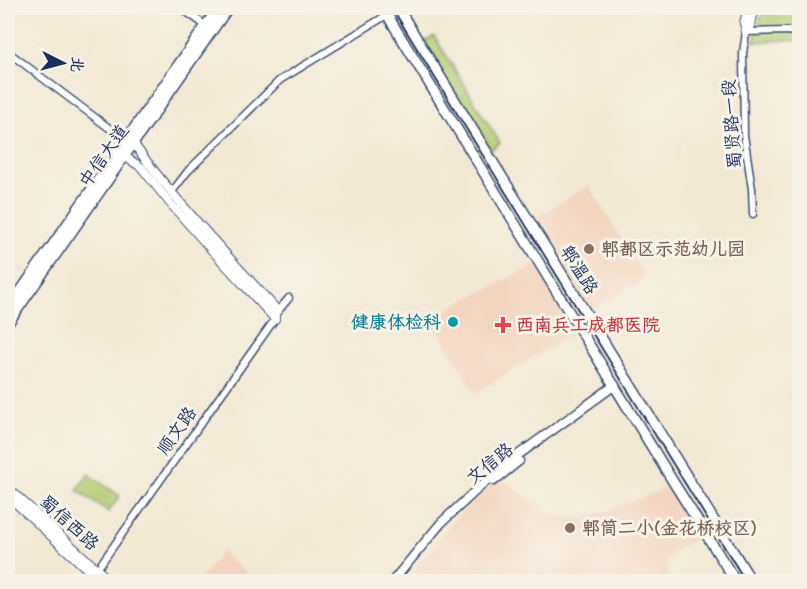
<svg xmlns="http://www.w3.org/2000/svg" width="807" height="589" viewBox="0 0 807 589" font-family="'Comic Neue','LXGW WenKai TC',sans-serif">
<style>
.built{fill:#f3d4bf}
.green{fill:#b1ca6f;stroke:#667c66;stroke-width:1.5}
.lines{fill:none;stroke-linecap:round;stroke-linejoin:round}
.minor-casing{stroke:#3b4b70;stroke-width:9}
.tertiary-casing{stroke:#3b4b70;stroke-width:10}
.secondary-casing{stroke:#3b4b70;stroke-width:11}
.primary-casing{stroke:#3b4b70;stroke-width:12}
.minor{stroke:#fff;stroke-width:6}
.tertiary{stroke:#fff;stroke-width:8}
.secondary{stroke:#fff;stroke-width:8}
.primary{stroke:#fff;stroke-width:9}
.tram{stroke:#1b2f5e;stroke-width:1.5}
.education-dot{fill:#8d6e63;stroke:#f7f3e8;stroke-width:2}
.culture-dot{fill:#0f9aa8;stroke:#f7f3e8;stroke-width:2}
.health-dot{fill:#e0444e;stroke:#f7f3e8;stroke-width:2}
.labels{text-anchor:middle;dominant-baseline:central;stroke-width:6;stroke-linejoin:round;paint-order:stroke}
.street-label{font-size:18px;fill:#1b2f5e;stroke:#f7f3e8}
.education-label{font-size:18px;font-weight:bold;fill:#785e54;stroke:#f7f3e8;text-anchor:start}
.culture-label{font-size:18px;font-weight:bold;fill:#0d838f;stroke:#f7f3e8;text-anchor:end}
.health-label{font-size:18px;font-weight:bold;fill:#be3a42;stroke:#f7f3e8;text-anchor:start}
</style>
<rect width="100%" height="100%" fill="#f7f3e8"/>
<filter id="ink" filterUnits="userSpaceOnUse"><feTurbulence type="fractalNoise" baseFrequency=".0167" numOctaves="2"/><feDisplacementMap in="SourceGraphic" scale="12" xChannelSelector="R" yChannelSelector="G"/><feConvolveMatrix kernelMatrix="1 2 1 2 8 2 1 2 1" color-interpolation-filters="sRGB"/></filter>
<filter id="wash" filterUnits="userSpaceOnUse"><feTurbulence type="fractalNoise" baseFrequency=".008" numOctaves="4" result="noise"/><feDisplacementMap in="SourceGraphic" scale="24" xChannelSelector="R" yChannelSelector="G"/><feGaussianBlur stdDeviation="1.35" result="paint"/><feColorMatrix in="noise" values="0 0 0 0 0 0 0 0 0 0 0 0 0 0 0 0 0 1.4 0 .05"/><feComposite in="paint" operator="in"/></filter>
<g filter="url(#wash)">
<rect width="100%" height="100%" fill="#f2e9d4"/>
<!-- built -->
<g class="built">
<path d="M589 185 645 278 590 312 533 219Z"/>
<path d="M537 264 576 332 475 393 430 317Z"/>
<path d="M501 480 508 483 547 513 579 519 612 509 668 487 699 537 667 557 668 579 669 581 425 582 412 571 454 520 494 482Z"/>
<path d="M222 551 255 581H199Z"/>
</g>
<!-- green -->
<g class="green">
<path d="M763 8H799V42L789 40 754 42Z"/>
<path d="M434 36 500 143 491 150 424 42Z"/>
<path d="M88 474 120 496 108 512 77 490Z"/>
</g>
</g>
<g filter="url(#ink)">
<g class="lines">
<!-- minor casing -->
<g class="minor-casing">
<g id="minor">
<path d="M181 8 205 25"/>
<path d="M8 52 125 140"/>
<path d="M171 193 188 171 280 80 387 15"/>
<path d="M753 214 752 189 744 135 743 53 746 32 787 31 800 33"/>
<path d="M88 582 275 319 278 311 289 298"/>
</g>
</g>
<!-- tertiary casing -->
<g class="tertiary-casing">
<g id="tertiary">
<path d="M746 32 750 28 755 8"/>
<path d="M746 32 744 23 748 8"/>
<path d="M133 143C177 203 228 256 278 311"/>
<path d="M124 156 141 167 169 202 209 247 275 319"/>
<path d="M8 488 111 582"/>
<path d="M8 496 101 582"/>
</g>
</g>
<!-- secondary casing -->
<g class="secondary-casing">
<g id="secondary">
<path d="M494 481 519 461"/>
<path d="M392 582 441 523 500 468 615 385"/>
</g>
</g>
<!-- primary casing -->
<g class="primary-casing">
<g id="primary">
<path d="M383 8 672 480 736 582"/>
<path d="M398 8 752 582"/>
<path d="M8 309 218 8"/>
<path d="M8 323 228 8"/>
</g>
</g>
<!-- minor -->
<use href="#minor" class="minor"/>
<!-- tertiary -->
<use href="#tertiary" class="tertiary"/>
<!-- secondary -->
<use href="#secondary" class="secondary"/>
<!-- primary -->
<use href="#primary" class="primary"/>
<!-- tram -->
<path class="tram" d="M392 8 746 582"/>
</g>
</g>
<!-- markers -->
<g class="education-dot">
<circle cx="589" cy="249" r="6"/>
<circle cx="570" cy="528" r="6"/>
</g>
<circle class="culture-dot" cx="453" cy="322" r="6"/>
<path class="health-dot" d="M500 316h6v6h6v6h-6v6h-6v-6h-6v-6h6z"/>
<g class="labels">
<!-- street labels -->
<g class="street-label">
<text transform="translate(732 124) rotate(-94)">蜀贤路一段</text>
<text transform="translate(104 156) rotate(-55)">中信大道</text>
<text transform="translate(579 270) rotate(58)">郫温路</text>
<text transform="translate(177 431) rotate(-55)">顺文路</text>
<text transform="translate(490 464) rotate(-39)">文信路</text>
<text transform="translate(69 523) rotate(42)">蜀信西路</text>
</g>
<!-- education labels -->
<g class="education-label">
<text x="601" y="249">郫都区示范幼儿园</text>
<text x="582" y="528">郫筒二小(金花桥校区)</text>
</g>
<!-- culture labels -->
<g class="culture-label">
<text x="441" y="322">健康体检科</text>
</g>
<!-- health labels -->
<g class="health-label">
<text x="516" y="325">西南兵工成都医院</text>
</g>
</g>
<!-- margin -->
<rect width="807" height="589" fill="none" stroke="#f7f3e8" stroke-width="30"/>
<!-- north arrow -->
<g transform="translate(63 63) rotate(96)" stroke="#f7f3e8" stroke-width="4.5" paint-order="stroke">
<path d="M0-4.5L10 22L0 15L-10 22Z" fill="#1b2f5e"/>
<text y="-9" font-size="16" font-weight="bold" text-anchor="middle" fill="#1b2f5e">北</text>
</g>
</svg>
